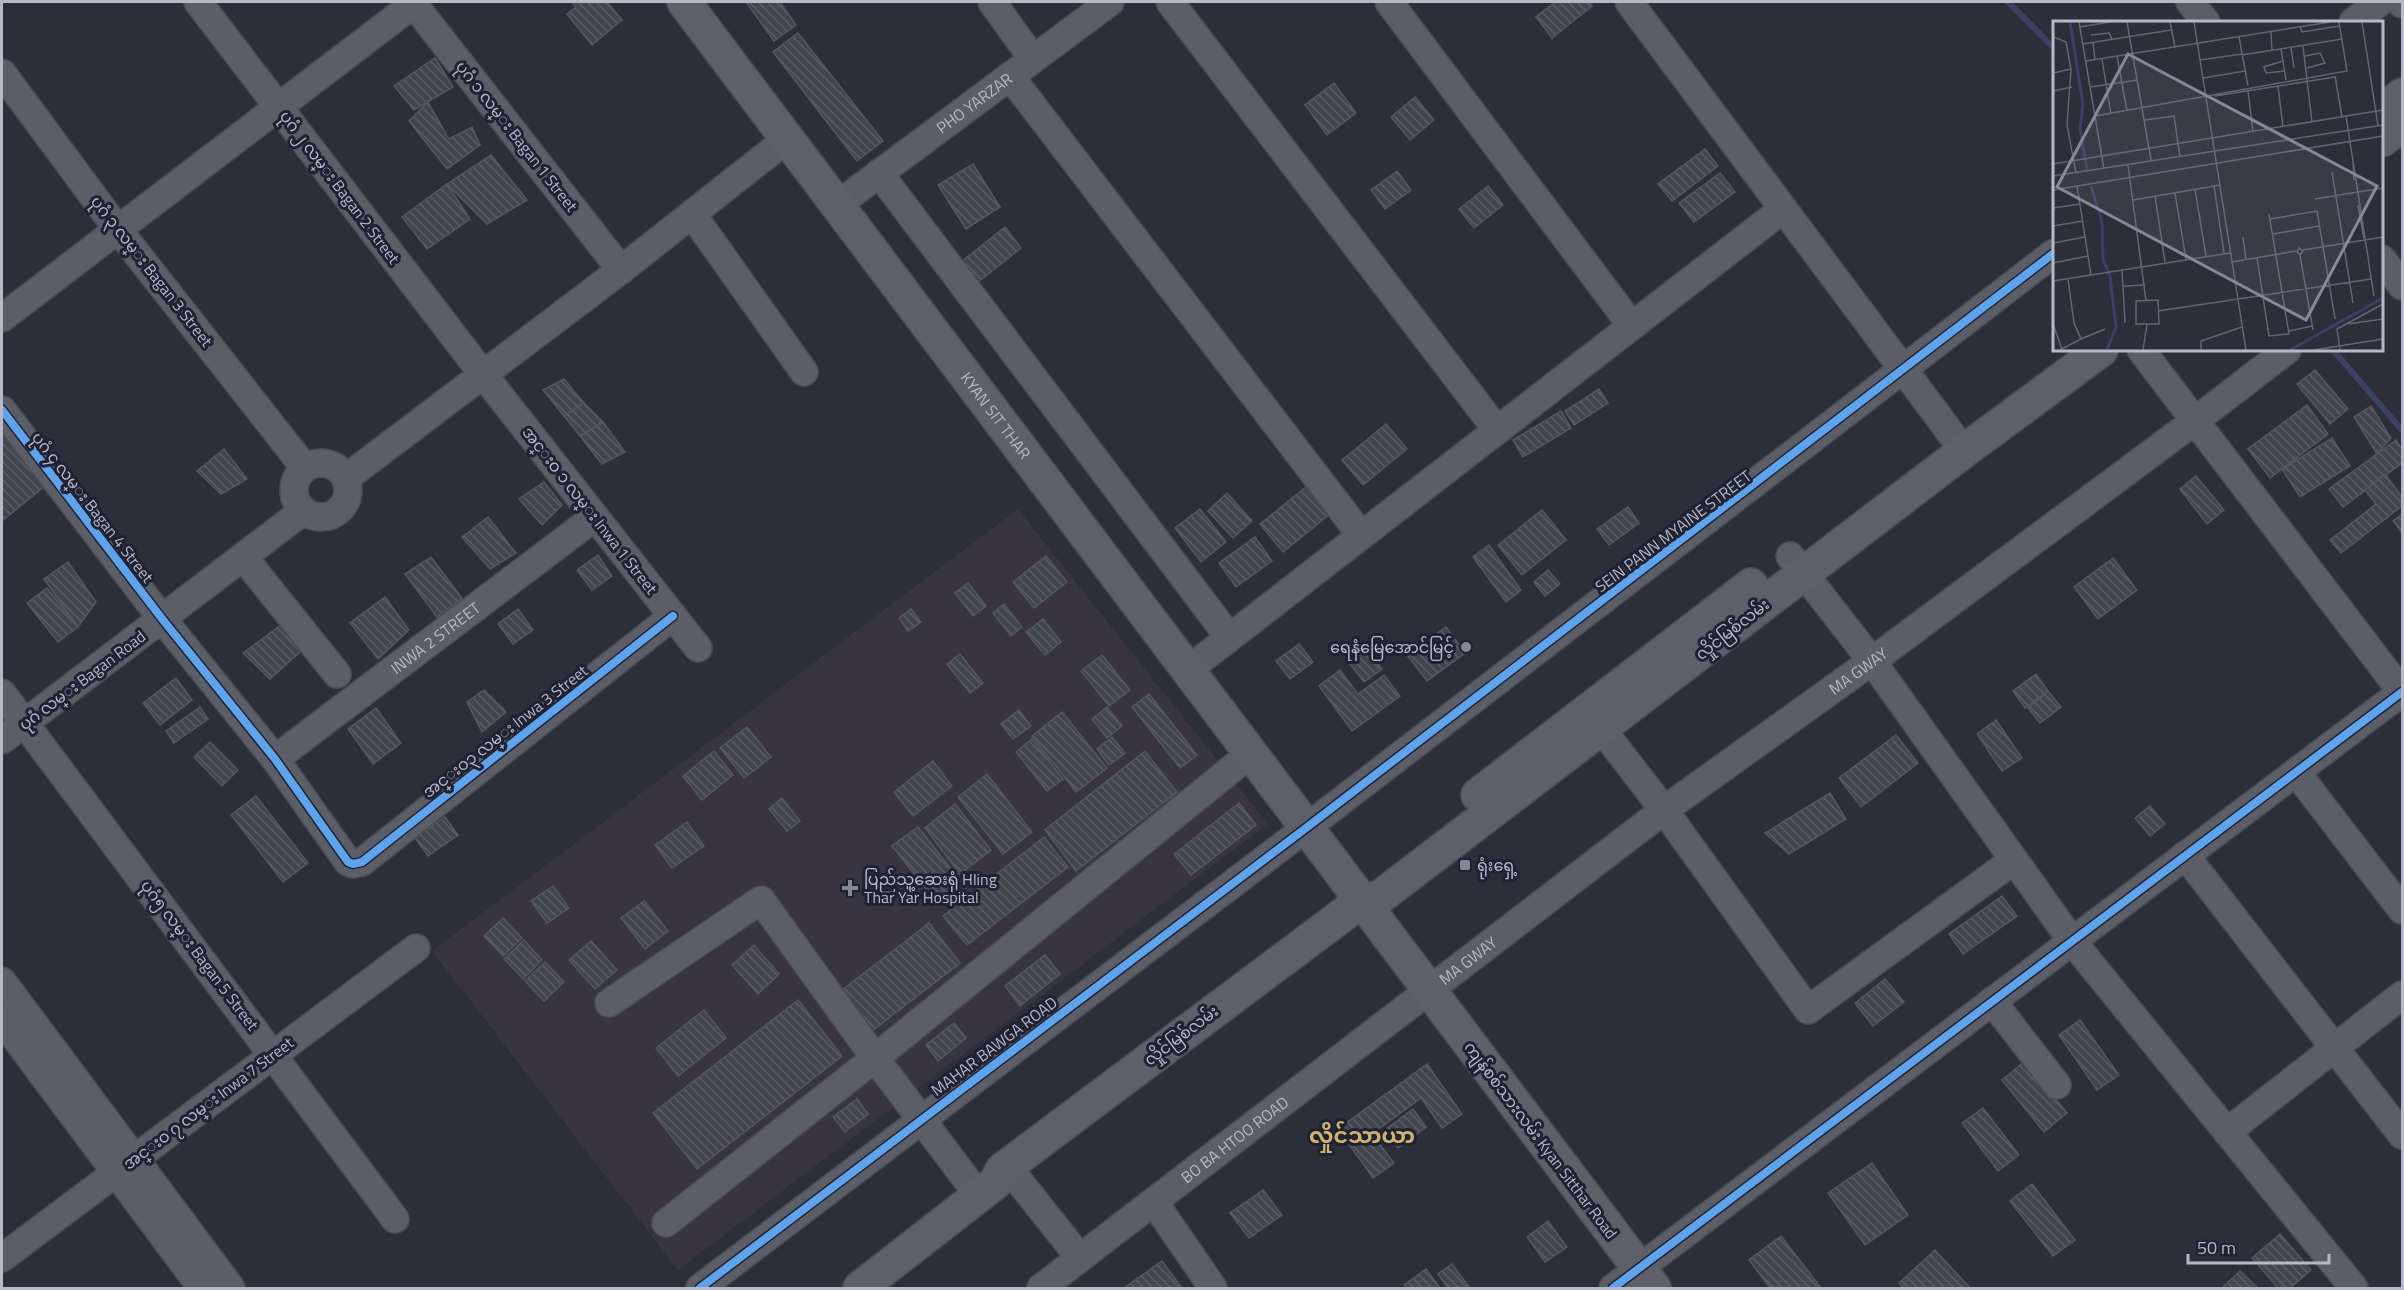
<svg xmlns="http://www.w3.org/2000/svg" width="2404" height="1290" viewBox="0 0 2404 1290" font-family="'Titillium Web','Noto Sans Myanmar',sans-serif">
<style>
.medical{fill:#393442}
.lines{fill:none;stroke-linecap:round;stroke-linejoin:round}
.stream{stroke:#3b4162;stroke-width:6}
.building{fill:url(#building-back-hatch);stroke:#545660;stroke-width:1.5}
.minor-casing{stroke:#4a4b53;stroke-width:30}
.major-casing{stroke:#4a4b55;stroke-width:36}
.minor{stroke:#5c5e67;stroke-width:27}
.major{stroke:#5e5f68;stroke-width:33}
.cycleway-casing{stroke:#1f2233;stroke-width:11}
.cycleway{stroke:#60a3ed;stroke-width:8}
.poi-dot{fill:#868897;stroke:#1f2233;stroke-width:2}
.labels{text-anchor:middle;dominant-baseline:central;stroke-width:6;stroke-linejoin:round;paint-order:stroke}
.street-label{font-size:16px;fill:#b7b9c9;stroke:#1f2233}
.poi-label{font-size:16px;fill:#b7b9c9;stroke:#1f2233;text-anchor:start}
.district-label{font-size:22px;font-weight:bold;fill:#cfb26c;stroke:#1f2233}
.inset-river{fill:none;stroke:#3b4162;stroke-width:3}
.inset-road{fill:none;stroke:#646673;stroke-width:1.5}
.view{fill:#868897;fill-opacity:0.15;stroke:#868897;stroke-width:3}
.inset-edge{fill:none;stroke:#b7b9c9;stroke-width:3}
</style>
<defs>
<pattern id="building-back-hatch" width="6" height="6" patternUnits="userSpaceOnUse" patternTransform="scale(1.5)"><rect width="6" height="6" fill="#42444e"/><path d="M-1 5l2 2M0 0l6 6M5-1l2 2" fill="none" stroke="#5b5d66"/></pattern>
</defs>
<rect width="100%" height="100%" fill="#2c2e39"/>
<!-- medical -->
<path class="medical" d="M1018 509 1268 824 678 1270 432 951Z"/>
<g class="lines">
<!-- stream -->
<g class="stream">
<path d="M2008 2 2054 48"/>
<path d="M2333 350 2402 430"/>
</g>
</g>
<!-- building -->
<g class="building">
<path d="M572 2H607L622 20 592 45 567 14 576 7Z"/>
<path d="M746 2H780L796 25 774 41Z"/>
<path d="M1555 2H1589L1592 6 1552 38 1536 17Z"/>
<path d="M798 33 883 141 857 161 773 52Z"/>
<path d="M435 58 453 87 414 110 394 86Z"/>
<path d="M1334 83 1356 113 1327 135 1305 105Z"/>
<path d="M1415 97 1434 120 1410 140 1391 117Z"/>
<path d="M428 102 449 139 472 127 480 145 447 169 409 121Z"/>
<path d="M1705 149 1718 166 1672 201 1658 184Z"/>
<path d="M491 155 527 200 487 224 447 184Z"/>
<path d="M973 164 1000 207 966 229 938 185Z"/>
<path d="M1397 171 1411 190 1385 209 1371 190Z"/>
<path d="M1720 173 1735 192 1694 222 1679 203Z"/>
<path d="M447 184 470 219 427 249 402 217Z"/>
<path d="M1488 186 1503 205 1474 228 1459 209Z"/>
<path d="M1005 227 1021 248 977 283 961 262Z"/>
<path d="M2315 370 2348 409 2330 424 2297 384Z"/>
<path d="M564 379 584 403 564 416 543 390Z"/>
<path d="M1599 389 1608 403 1574 425 1565 411Z"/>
<path d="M584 403 603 422 580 436 564 416Z"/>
<path d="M2307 405 2328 434 2270 478 2248 449Z"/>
<path d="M2371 406 2391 438 2377 454 2354 417Z"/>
<path d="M1561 411 1571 428 1523 457 1513 440Z"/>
<path d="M603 422 625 452 602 464 580 436Z"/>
<path d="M1386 424 1407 449 1363 485 1342 460Z"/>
<path d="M2 433 45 486 2 521Z"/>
<path d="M2332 438 2350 466 2300 497 2282 469Z"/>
<path d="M2396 440 2402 449V463L2343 507 2329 489Z"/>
<path d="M224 449 247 479 221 494 197 471Z"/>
<path d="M2385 474 2402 497V506L2341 553 2330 540 2376 504 2365 490Z"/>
<path d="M2196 476 2224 510 2207 524 2180 489Z"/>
<path d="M544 482 562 505 542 525 519 499Z"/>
<path d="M1306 487 1329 515 1283 552 1260 524Z"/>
<path d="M1227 493 1252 521 1233 538 1208 511Z"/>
<path d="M1628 507 1639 523 1609 545 1597 529Z"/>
<path d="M1200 509 1226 542 1201 562 1175 528Z"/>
<path d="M1542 510 1566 540 1522 575 1498 545Z"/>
<path d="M2402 514V533L2393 521Z"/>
<path d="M488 517 516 553 490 569 462 537Z"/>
<path d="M1255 537 1272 561 1236 587 1219 563Z"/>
<path d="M1489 545 1521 590 1506 602 1473 557Z"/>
<path d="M598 555 612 576 592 590 577 570Z"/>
<path d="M1046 556 1067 582 1034 608 1013 582Z"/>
<path d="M431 557 462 598 437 617 405 574Z"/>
<path d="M2113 558 2137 590 2098 619 2074 587Z"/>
<path d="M68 562 96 602 78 627 44 579Z"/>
<path d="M1548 570 1560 584 1545 596 1534 582Z"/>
<path d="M968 583 986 606 973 616 955 593Z"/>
<path d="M47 588 78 627 58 642 27 603Z"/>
<path d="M385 597 409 630 378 659 350 623Z"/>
<path d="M1004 604 1022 627 1011 636 993 613Z"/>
<path d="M518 609 533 630 513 644 498 624Z"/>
<path d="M911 609 921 622 908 631 899 618Z"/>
<path d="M289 619 308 645 270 679 243 653Z"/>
<path d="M1043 619 1061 642 1045 655 1026 632Z"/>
<path d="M1446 627 1465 653 1427 681 1407 655Z"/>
<path d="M1299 644 1313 662 1290 679 1276 661Z"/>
<path d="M1367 649 1382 669 1364 682 1349 663Z"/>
<path d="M960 654 983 683 970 693 947 664Z"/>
<path d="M1102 655 1130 690 1109 706 1081 671Z"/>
<path d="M1340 670 1358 694 1384 675 1400 696 1352 731 1319 686Z"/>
<path d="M2036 674 2048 691 2025 708 2013 691Z"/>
<path d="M176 678 192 700 160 725 143 703Z"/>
<path d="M484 690 506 712 482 732 467 702Z"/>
<path d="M2048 691 2061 707 2040 723 2028 708Z"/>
<path d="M1149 694 1197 755 1180 768 1132 707Z"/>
<path d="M200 707 208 719 174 743 166 731Z"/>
<path d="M1107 707 1122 726 1107 738 1092 719Z"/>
<path d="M376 708 401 743 373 764 348 729Z"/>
<path d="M1019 710 1031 726 1013 739 1001 724Z"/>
<path d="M1062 712 1107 768 1076 792 1032 736Z"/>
<path d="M1996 720 2022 758 2002 771 1977 734Z"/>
<path d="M747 727 771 757 744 778 720 748Z"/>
<path d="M1896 735 1918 763 1861 807 1839 778Z"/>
<path d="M1112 737 1125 753 1109 765 1097 749Z"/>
<path d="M1032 739 1063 779 1047 791 1016 752Z"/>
<path d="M210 742 238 770 222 786 194 757Z"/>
<path d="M714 751 733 775 702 800 683 776Z"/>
<path d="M1145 751 1177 792 1076 871 1045 830Z"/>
<path d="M933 761 952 786 913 816 894 792Z"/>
<path d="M987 774 1032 832 1003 854 958 797Z"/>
<path d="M1830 793 1846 819 1789 854 1765 833Z"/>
<path d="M256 796 308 863 283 882 231 815Z"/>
<path d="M782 798 800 821 787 831 769 809Z"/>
<path d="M1239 803 1256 825 1191 875 1174 854Z"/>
<path d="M955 804 991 850 960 874 925 828Z"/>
<path d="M2150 806 2165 824 2150 836 2135 818Z"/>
<path d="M445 817 458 835 428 856 415 838Z"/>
<path d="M687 822 704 846 672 868 655 845Z"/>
<path d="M918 827 962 883 937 903 892 846Z"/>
<path d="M1044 837 1068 867 967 945 943 916Z"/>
<path d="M553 886 569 908 547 923 531 901Z"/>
<path d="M2002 896 2017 916 1963 954 1949 934Z"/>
<path d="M644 901 668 931 645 949 621 918Z"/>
<path d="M503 918 522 938 503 956 484 936Z"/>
<path d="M929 923 960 963 868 1034 837 994Z"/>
<path d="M524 940 542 960 523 979 504 959Z"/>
<path d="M591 941 617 970 595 989 569 960Z"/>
<path d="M754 945 779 974 758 994 732 965Z"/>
<path d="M1045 955 1060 974 1020 1006 1005 986Z"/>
<path d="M545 962 564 982 544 1001 525 981Z"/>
<path d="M1885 979 1904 1002 1873 1026 1855 1003Z"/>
<path d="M798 1000 842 1056 697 1169 653 1113Z"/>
<path d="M704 1010 726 1038 678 1076 656 1048Z"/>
<path d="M2080 1020 2119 1075 2097 1090 2059 1035Z"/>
<path d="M954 1023 966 1038 938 1061 926 1045Z"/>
<path d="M2025 1061 2067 1113 2044 1132 2002 1080Z"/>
<path d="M1427 1064 1462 1114 1442 1128 1421 1098 1372 1134 1394 1163 1373 1178 1338 1129Z"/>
<path d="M857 1099 868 1114 845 1132 833 1117Z"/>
<path d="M1983 1108 2019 1155 1998 1171 1962 1123Z"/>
<path d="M1413 1109 1426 1127 1398 1148 1385 1130Z"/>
<path d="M1872 1163 1908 1215 1865 1245 1828 1193Z"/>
<path d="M2032 1184 2075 1240 2053 1256 2010 1201Z"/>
<path d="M1263 1190 1282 1215 1249 1238 1230 1213Z"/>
<path d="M1548 1221 1567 1247 1545 1262 1527 1237Z"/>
<path d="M2280 1234 2311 1270 2290 1288H2278L2252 1258Z"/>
<path d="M1781 1236 1821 1288H1770L1749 1260Z"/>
<path d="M1935 1250 1970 1288H1904L1899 1283Z"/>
<path d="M1162 1261 1182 1288H1124Z"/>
<path d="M1452 1264 1470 1288H1448L1438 1274Z"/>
<path d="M1426 1269 1440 1288H1406L1404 1285Z"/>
<path d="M2240 1271 2258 1288H2222Z"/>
</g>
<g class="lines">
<!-- minor casing -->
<g class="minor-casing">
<g id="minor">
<path d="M198 2 482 373 698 648"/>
<path d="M412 2 621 270"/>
<path d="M992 2 1033 59"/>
<path d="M1170 2 1497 430"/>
<path d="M1389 2 1632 326"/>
<path d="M1629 2 1964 451"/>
<path d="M2190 2 2206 22"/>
<path d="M2401 2 2402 4"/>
<path d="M2353 22 2380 2"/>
<path d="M2 73 119 231 305 468"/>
<path d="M1010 76 1361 535"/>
<path d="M879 173 1229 637"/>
<path id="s1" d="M837 205 1110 2"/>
<path d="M692 214 804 372"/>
<path d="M2382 259 2402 286"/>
<path d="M2 318 416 2"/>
<path d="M2141 350 2402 692"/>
<path d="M2 410 163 620 275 759 348 862 353 864 362 862 673 616"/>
<circle cx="321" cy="490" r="27"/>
<path d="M346 478 621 270 787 139"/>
<path d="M1790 556 1872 661 2072 941 2354 1288"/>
<path d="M244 558 337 674"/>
<path d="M1189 669 1783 209"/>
<path d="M2 693 395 1219"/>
<path d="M1590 714 1664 810 1808 1010 2014 860"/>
<path d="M2 740 303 511"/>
<path id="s2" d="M275 759 595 517"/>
<path d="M2296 772 2402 910"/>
<path d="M2185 855 2402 1135"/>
<path d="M2 981 231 1288"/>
<path d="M1992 1001 2057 1085"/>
<path d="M609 1003 761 900 875 1058 1250 754"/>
<path d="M2 1020 202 1288"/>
<path d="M2227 1132 2402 995"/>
<path d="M1007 1166 1080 1258"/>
<path d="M1154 1202 1213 1288"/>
<path d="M666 1223 875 1058 979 1196"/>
<path d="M2 1258 416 948"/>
<path d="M700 1288 1306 828 2054 253"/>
<path id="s3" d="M1041 1288 1664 810 1872 661 2196 420 2287 350"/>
<path d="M1613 1288 2402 692"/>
</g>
</g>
<!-- major casing -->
<g class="major-casing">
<g id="major">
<path id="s4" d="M684 2 1654 1288"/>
<path d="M2382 111 2402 95"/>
<path d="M2382 140 2402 124"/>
<path d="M1478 795 1751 585"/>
<path d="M860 1288 996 1182 1002 1170 1360 902 1380 897 1964 451 2101 350"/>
</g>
</g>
<!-- minor -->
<use href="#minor" class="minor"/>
<!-- major -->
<use href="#major" class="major"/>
<!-- cycleway casing -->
<g class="cycleway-casing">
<g id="cycleway">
<path d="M2 410 163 620 275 759 348 862 353 864 362 862 673 616"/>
<path d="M700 1288 1306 828 2054 253"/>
<path d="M1613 1288 2402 692"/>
</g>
</g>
<!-- cycleway -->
<use href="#cycleway" class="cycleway"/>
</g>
<!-- markers -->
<g class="poi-dot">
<circle cx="1466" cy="647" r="6"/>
<rect x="1459" y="859" width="12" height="12" rx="3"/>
<path d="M847 879h6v6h6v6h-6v6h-6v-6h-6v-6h6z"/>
</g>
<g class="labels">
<!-- street labels -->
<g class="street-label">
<text stroke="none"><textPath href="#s1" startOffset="171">PHO YARZAR</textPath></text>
<text transform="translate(517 136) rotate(52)">ပုဂံ ၁ လမ္း Bagan 1 Street</text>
<text transform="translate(340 187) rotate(53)">ပုဂံ ၂ လမ္း Bagan 2 Street</text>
<text transform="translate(152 271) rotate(52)">ပုဂံ ၃ လမ္း Bagan 3 Street</text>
<text stroke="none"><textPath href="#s4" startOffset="518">KYAN SIT THAR</textPath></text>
<text transform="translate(93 507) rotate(52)">ပုဂံ ၄ လမ္း Bagan 4 Street</text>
<text transform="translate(590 510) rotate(52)">အင္းဝ ၁ လမ္း Inwa 1 Street</text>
<text transform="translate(1673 531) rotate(-37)">SEIN PANN MYAINE STREET</text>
<text transform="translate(1732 629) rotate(-38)">လှိုင်မြစ်လမ်း</text>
<text stroke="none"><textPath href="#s2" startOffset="201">INWA 2 STREET</textPath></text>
<text stroke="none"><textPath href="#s3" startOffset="1024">MA GWAY</textPath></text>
<text transform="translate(82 680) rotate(-37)">ပုဂံ လမ္း Bagan Road</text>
<text transform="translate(505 731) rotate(-38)">အင္းဝ၃ လမ္း Inwa 3 Street</text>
<text transform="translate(200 955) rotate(53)">ပုဂံ၅ လမ္း Bagan 5 Street</text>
<text stroke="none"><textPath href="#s3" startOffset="538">MA GWAY</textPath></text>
<text transform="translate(1181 1035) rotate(-37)">လှိုင်မြစ်လမ်း</text>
<text transform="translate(994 1046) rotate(-37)">MAHAR BAWGA ROAD</text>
<text transform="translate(208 1103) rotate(-37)">အင္းဝ ၇ လမ္း Inwa 7 Street</text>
<text stroke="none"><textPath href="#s3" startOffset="244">BO BA HTOO ROAD</textPath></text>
<text transform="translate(1541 1140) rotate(53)">ကျန်စစ်သားလမ်း Kyan Sitthar Road</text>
</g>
<!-- poi labels -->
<g class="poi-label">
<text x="1454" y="647" text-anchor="end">ရေနံမြေအောင်မြင့်</text>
<text x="1477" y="865">ရုံးရှေ့</text>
<text x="864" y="879">ပြည်သူ့ဆေးရုံ Hling<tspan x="864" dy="18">Thar Yar Hospital</tspan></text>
</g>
<!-- district labels -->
<g class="district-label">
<text x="1362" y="1135">လှိုင်သာယာ</text>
</g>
</g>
<!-- overview -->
<g transform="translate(2053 21)">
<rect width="330" height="330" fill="#2c2e39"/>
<path class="inset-river" d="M17 1 30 83 27 108 34 149M38 165 49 201 50 238 57 255 63 306 54 329M237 329 330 277"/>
<path class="inset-road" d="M26 1 51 148M74 1 98 139M117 1 122 26M141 1 193 329M309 1 325 105M247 5 249 11 287 5M27 6 57 1M218 10 219 30M38 14 56 12 59 18M1 16 13 21 18 48 14 104 23 152M186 16 195 65M40 21 42 39M30 23 118 9M250 25 259 101M238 27 241 47M228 28 233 59M189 34 289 18M64 35 74 90M252 35 267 32 272 42 254 47M49 38 58 93M147 39 189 33M33 40 277 1M230 40 211 46 213 52 232 50M0 52 18 48M282 55 289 96M150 57 192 50M225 65 230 106M37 66 85 59M0 70 19 66M195 70 200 111M162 75 282 56M42 95 294 50 286 1M293 95 321 275M92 99 121 95 127 136M300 141 301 159M0 143 330 89M75 144 93 280M279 151 300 282M0 155 330 104M24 165 38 254M161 165 171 232M142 168 153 235M0 169 330 115M122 172 133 238M102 175 112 241M262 178 330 167M80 179 167 164M305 184 311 218M0 187 27 183M217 198 264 190 282 298M0 205 30 200M220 213 266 205M190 216 193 239M0 222 32 216M250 229 330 216M247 234 250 230 246 227 244 231 247 234 260 309M204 237 216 315 236 313 216 193M179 241 243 230M0 242 35 235M69 249 72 302M0 260 177 232M71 265 92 264M105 279 106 303H83V280ZM105 290 318 258M0 303 9 328M295 303 330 298M236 310 259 305M28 318 52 308M7 329 28 318 21 302 15 258M90 329 94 303M148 329V320L189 306M261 329 330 318M287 329 284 308 330 283"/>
<path class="view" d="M75 33 324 165 253 299 4 166Z"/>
<rect width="330" height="330" class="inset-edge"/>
</g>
<!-- border -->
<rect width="2404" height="1290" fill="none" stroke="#b7b9c9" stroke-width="6"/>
<!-- scale -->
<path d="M2188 1254v9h141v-9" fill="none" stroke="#b7b9c9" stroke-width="3"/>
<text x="2197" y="1254" font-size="18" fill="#b7b9c9" stroke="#1f2233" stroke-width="4.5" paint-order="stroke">50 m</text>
</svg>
